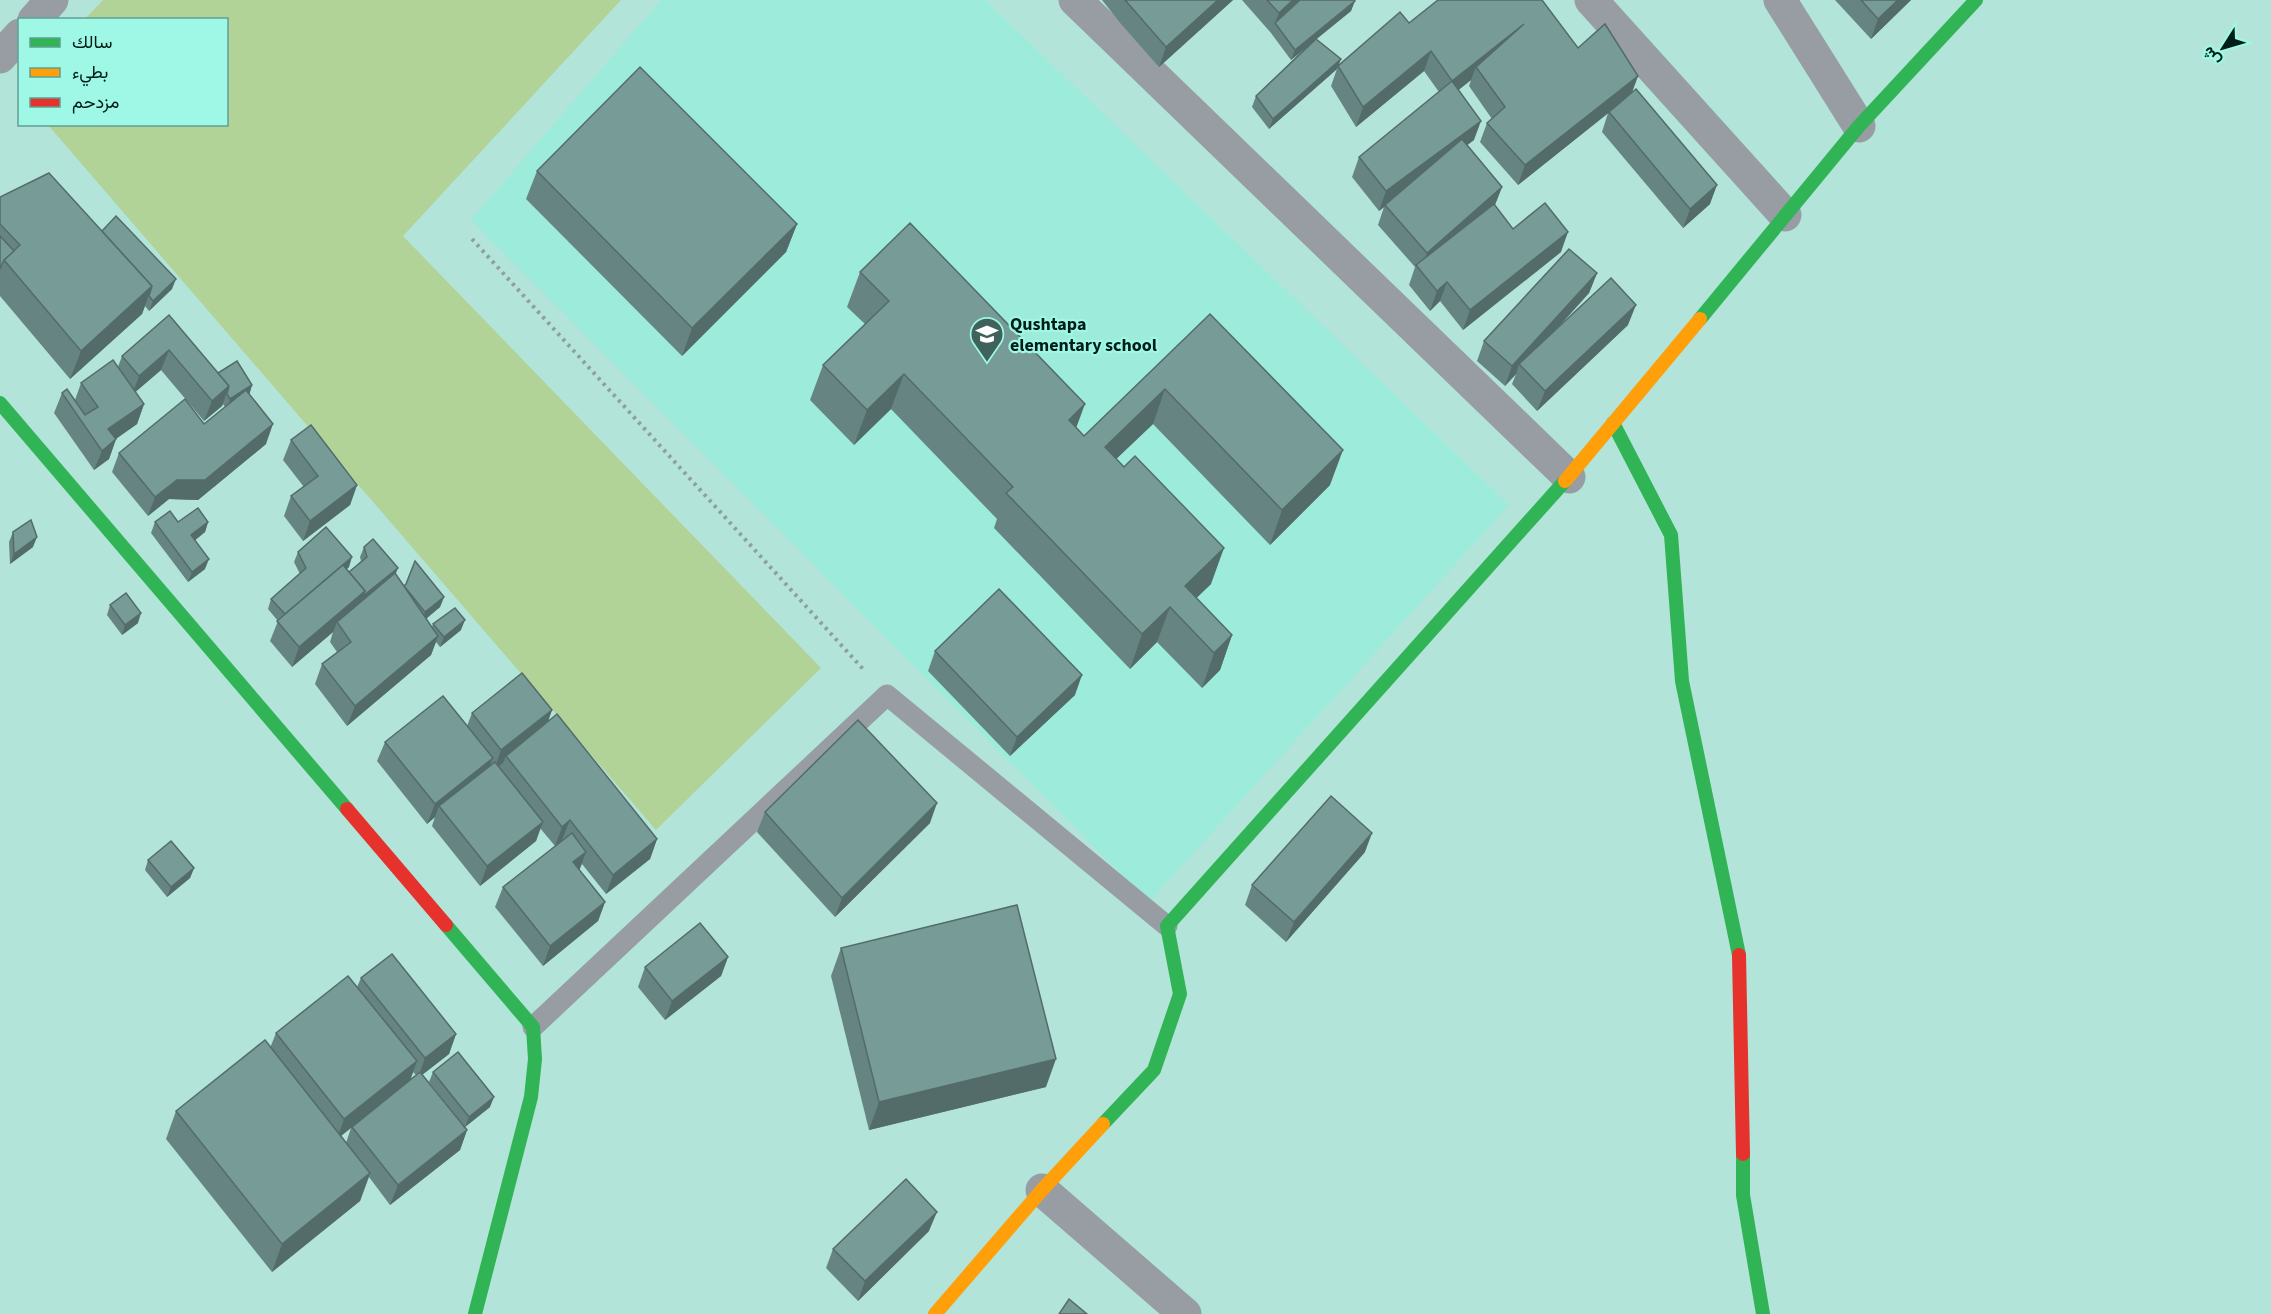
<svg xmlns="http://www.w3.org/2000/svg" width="2271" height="1314" viewBox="0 0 2271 1314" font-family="'Source Sans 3',Vazirmatn,sans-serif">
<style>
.built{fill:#9debdb}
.green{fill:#b1d398}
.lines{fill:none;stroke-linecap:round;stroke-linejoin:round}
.path{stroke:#8d9f9f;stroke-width:4;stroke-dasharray:3 4.5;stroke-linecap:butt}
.lane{stroke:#989da3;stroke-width:21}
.street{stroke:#989da3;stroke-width:33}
.fast{stroke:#30b455;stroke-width:14}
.slow{stroke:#ff9f0a;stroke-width:14}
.jam{stroke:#e5322d;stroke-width:14}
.wall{fill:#668582;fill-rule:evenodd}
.shaded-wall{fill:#536c6a}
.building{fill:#779b97;stroke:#536c6a;stroke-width:1.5}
.labels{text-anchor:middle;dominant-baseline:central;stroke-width:4.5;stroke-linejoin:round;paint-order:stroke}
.poi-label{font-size:18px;font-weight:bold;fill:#011d18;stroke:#9ef8e5;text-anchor:start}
</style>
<rect width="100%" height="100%" fill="#b2e4d9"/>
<!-- built -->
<path class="built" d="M661 0H985L1509 505 1149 902 471 220Z"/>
<!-- green -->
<path class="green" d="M103 0H621L403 236 821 668 656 830 48 125 226 124V20L85 19Z"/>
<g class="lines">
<!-- path -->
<path class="path" d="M472 239 863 669"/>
<!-- lane -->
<path class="lane" d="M533 1027 887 695 1167 926"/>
<!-- street -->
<g class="street">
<path d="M1075 0 1569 477"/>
<path d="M1591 0 1785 215"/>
<path d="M1780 0 1859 126"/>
<path d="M34 20 52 0"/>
<path d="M0 57 20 35"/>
<path d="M1042 1190 1185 1314"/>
</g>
<!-- fast -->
<g class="fast">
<path d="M1700 319 1859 126 1976 0"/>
<path d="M0 403 347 809"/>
<path d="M1613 423 1671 535 1682 681 1739 955"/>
<path d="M446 925 533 1027 535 1059 531 1097 475 1314"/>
<path d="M1103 1124 1154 1070 1180 994 1167 926 1565 481"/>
<path d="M1743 1154V1195L1763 1314"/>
</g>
<!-- slow -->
<g class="slow">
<path d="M1565 481 1700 319"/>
<path d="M935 1314 1042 1190 1103 1124"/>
</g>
<!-- jam -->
<g class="jam">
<path d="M347 809 446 925"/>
<path d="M1739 955 1743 1154"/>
</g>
</g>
<!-- wall -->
<g class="wall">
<path d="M1102 0H1233L1159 67 1121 24Z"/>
<path d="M1242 0H1354L1351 11 1316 39 1341 59 1337 69 1269 129 1252 107 1256 96 1305 48 1291 60 1271 33Z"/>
<path d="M1835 0H1911L1871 39Z"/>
<path d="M1409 23 1578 48 1638 76 1632 92 1710 204 1683 228 1602 132 1608 113 1518 185 1480 142 1487 123 1492 119 1469 86 1471 80 1458 90 1474 140 1467 145 1502 187 1495 205 1513 229 1561 252 1463 330 1440 301 1430 311 1409 285 1415 267 1378 225 1384 207 1379 211 1352 177 1359 157 1439 92 1424 71 1356 127 1331 86 1338 66Z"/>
<path d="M537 171 797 224 786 252 682 356 526 199Z"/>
<path d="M0 197 102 231 172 289 149 311 145 306 142 314 70 379 0 296Z"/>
<path d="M860 272 1077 428 1084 436 1210 314 1330 485 1270 545 1153 424 1116 459 1211 584 1196 598 1232 635 1220 670 1202 688 1157 642 1130 669 994 528 997 519 891 409 854 445 810 400 823 365 865 324 847 307Z"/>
<path d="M1597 273 1589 293 1555 331 1628 325 1537 411 1512 384 1516 374 1505 386 1477 361 1484 341Z"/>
<path d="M169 315 218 373 252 385 249 394 266 444 198 500 169 499 148 516 112 472 119 453 204 424 225 407 223 404 222 406 204 421 161 370 135 392 144 404 137 424 116 439 109 459 94 470 54 413 62 393 75 400 81 383 118 367 122 356Z"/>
<path d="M291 440 357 485 350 505 303 541 284 516 291 496 304 487 283 460Z"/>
<path d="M155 522H208L205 532 195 540 205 569 188 582 151 533Z"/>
<path d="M13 532 33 547 10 564 9 542Z"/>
<path d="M364 547 396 574 404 586 444 597 440 607 426 619 432 627 433 624 461 630 440 647 436 642 431 655 347 726 315 684 322 664 337 652 330 642 333 632 292 667 270 641 278 621 268 609 271 599 300 574 294 562 298 552 349 567 347 569 349 572 361 561 360 557Z"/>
<path d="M110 605 138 623 122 635 107 615Z"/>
<path d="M935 651 1075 695 1010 756 928 671Z"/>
<path d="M552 710 548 721 657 839 650 859 606 894 582 864 579 870 605 902 598 921 543 966 495 907 503 887 555 846 540 828 536 841 480 886 432 826 435 817 427 824 377 761 385 742 467 726 472 713Z"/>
<path d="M765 812 930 823 835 917 757 832Z"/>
<path d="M1365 852 1286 942 1245 905 1252 885Z"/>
<path d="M148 860 194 868 190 878 167 897 145 870Z"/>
<path d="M841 948 1046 1087 869 1130 831 976Z"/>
<path d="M728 957 721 976 665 1020 638 987 645 967Z"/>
<path d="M361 978 456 1034 449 1054 422 1075 467 1130 460 1150 390 1205 369 1177 360 1201 272 1272 166 1139 176 1111 270 1048 276 1033 357 987ZM413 1072 416 1075 410 1079ZM351 1128 346 1143 341 1136Z"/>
<path d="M433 1072 490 1107 465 1127 429 1082Z"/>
<path d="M929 1231 858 1301 826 1268 833 1249Z"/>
</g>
<!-- shaded-wall -->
<g class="shaded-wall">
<path d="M1218 0H1233L1159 67 1166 47Z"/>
<path d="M1293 0H1308L1275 23 1279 13Z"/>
<path d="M1898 0H1911L1871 39 1878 19Z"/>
<path d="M1355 1 1351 11 1291 60 1295 50Z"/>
<path d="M1524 24 1476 67 1471 80 1445 101 1452 81Z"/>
<path d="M1431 51 1424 71 1356 127 1363 107Z"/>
<path d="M1341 59 1337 69 1269 129 1273 119Z"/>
<path d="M1638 76 1631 95 1518 185 1525 165Z"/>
<path d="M1481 121 1474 140 1386 206 1385 205 1384 207 1379 211 1386 191Z"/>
<path d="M1717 185 1710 204 1683 228 1690 209Z"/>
<path d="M1502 187 1494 207 1421 270 1427 253Z"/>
<path d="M797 224 786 252 682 356 692 328Z"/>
<path d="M1568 232 1561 252 1463 330 1470 310Z"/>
<path d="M1597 273 1589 293 1522 367 1519 364 1516 374 1505 386 1512 366Z"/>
<path d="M176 279 172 289 149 311 153 301Z"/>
<path d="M1447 282 1440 301 1430 311 1437 291Z"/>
<path d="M152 286 142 314 70 379 81 351Z"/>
<path d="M1636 305 1628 325 1537 411 1545 391Z"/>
<path d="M169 350 161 370 132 395 139 376Z"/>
<path d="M904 374 891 409 854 445 867 410Z"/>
<path d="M252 385 249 396 227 409 230 399Z"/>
<path d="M229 386 222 406 204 421 212 401Z"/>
<path d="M1165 389 1153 424 1092 482 1105 447Z"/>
<path d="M144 404 137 424 101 449 108 429Z"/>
<path d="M1085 404 1072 439 1069 420Z"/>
<path d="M273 424 266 444 198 500 169 499 148 516 155 497 177 480Z"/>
<path d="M116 439 109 459 94 470 102 451Z"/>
<path d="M1343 450 1330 485 1270 545 1282 510Z"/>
<path d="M357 485 350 505 303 541 310 521Z"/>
<path d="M208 522 205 532 188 546 191 535Z"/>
<path d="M37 537 33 547 10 564 14 554Z"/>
<path d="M1224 548 1211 584 1178 616 1185 586Z"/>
<path d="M352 557 349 567 282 625 286 615Z"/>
<path d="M209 559 205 569 188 582 192 572Z"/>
<path d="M398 568 394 578 360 606 363 596Z"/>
<path d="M365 591 358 611 337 622 333 632 292 667 299 647Z"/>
<path d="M444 597 440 607 422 622 425 612Z"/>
<path d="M1170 607 1157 642 1130 669 1142 634Z"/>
<path d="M141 613 138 623 122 635 125 625Z"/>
<path d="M465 620 461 630 440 647 444 637Z"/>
<path d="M1232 635 1220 670 1202 688 1214 653Z"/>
<path d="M438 636 431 655 347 726 355 706Z"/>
<path d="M1082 675 1075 695 1010 756 1017 737Z"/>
<path d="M552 710 545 730 506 756 503 763 494 770 501 750Z"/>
<path d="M493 758 485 778 439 806 435 817 427 824 435 804Z"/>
<path d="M937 803 930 823 835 917 842 898Z"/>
<path d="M570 820 562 840 555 846 562 827Z"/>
<path d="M543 822 536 841 480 886 487 866Z"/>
<path d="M1372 833 1365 852 1286 942 1294 922Z"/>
<path d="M657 839 650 859 606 894 613 875Z"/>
<path d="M586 852 579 871 573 862Z"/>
<path d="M194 868 190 878 167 897 171 887Z"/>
<path d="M605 902 598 921 543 966 550 946Z"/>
<path d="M728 957 721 976 665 1020 672 1001Z"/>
<path d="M456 1034 449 1054 418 1078 425 1058Z"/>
<path d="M1056 1059 1046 1087 869 1130 879 1102Z"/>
<path d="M417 1061 410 1081 337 1139 344 1119Z"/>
<path d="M494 1097 490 1107 465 1127 469 1117Z"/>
<path d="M467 1130 460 1150 390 1205 398 1185Z"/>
<path d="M370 1173 360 1201 272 1272 282 1244Z"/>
<path d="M937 1212 929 1231 858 1301 865 1281Z"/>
</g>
<!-- building -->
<g class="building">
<path d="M1125 0H1218L1166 47Z"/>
<path d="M1267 0H1293L1279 13Z"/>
<path d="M1300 0H1354L1355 1 1295 50 1275 23Z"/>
<path d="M1438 0H1542L1578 48 1605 24 1638 76 1525 165 1487 123 1505 107 1476 67 1524 24 1452 81 1431 51 1363 107 1338 66 1400 12 1409 23Z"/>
<path d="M1861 0H1898L1878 19Z"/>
<path d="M1316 39 1341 59 1273 119 1256 96Z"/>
<path d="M640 67 797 224 692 328 537 171Z"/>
<path d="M1452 81 1481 121 1386 191 1359 157Z"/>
<path d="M1636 89 1717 185 1690 209 1609 112Z"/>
<path d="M1462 139 1502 187 1427 253 1385 205Z"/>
<path d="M49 173 152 286 81 351 4 260 20 245 0 224V197Z"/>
<path d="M1545 203 1568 232 1470 310 1447 282 1437 291 1416 265 1494 204 1513 229Z"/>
<path d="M116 216 176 279 153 301 149 296 152 286 102 231Z"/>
<path d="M910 223 1085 404 1069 420 1084 436 1210 314 1343 450 1282 510 1165 389 1105 447 1124 467 1135 456 1224 548 1185 586 1232 635 1214 653 1170 607 1142 634 1006 493 1013 487 904 374 867 410 823 365 889 301 860 272Z"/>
<path d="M0 236 14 251 4 260 0 269Z"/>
<path d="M1569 249 1597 273 1512 366 1484 341Z"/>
<path d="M1611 278 1636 305 1545 391 1519 364Z"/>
<path d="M169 315 229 386 212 401 169 350 139 376 122 356Z"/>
<path d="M113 360 144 404 108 429 116 439 102 451 62 393 67 389 85 415 98 407 81 383Z"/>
<path d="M237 361 252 385 230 399 227 394 229 386 218 373Z"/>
<path d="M246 390 273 424 205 480H177L155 497 119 453 185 399 204 424Z"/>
<path d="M311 425 357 485 310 521 291 496 318 476 291 440Z"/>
<path d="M198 508 208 522 191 535 209 559 192 572 155 522 170 511 178 522Z"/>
<path d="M31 520 37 537 14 554 13 532Z"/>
<path d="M326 527 352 557 285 614 271 599 306 568 298 552Z"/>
<path d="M373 539 398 568 363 596 365 591 349 572 367 557 364 547Z"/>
<path d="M415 561 444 597 425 612 404 586 406 584Z"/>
<path d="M343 565 365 591 299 647 277 621Z"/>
<path d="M395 573 438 636 355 706 322 664 351 642 337 622Z"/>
<path d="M999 589 1082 675 1017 737 935 651Z"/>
<path d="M126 593 141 613 125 625 110 605Z"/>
<path d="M455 608 465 620 444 637 433 624Z"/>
<path d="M522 673 552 710 501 750 472 713Z"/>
<path d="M443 696 493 758 435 804 385 742Z"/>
<path d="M557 714 657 839 613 875 570 820 562 827 506 756Z"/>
<path d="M858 720 937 803 842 898 765 812Z"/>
<path d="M495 762 543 822 487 866 439 806Z"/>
<path d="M1331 796 1372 833 1294 922 1252 885Z"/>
<path d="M572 833 586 852 573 862 605 902 550 946 503 887Z"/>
<path d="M171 841 194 868 171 887 148 860Z"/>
<path d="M1017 905 1056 1059 879 1102 841 948Z"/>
<path d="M700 923 728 957 672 1001 645 967Z"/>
<path d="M392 954 456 1034 425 1058 361 978Z"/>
<path d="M348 976 417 1061 344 1119 276 1033Z"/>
<path d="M265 1040 370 1173 282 1244 176 1111Z"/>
<path d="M458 1052 494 1097 469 1117 433 1072Z"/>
<path d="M420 1072 467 1130 398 1185 352 1127Z"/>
<path d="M906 1179 937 1212 865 1281 833 1249Z"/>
<path d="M1069 1299 1087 1314H1059Z"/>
</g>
<!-- icons -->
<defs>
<g id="school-pin" transform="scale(1.725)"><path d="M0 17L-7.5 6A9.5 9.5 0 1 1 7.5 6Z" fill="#3f635c" stroke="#9ef8e5"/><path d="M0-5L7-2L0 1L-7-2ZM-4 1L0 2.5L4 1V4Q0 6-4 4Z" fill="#fff"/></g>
</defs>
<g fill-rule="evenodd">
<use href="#school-pin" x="987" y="334"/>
</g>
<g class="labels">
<!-- poi labels -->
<g class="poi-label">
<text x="1010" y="324">Qushtapa<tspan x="1010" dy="21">elementary school</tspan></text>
</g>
</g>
<!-- legend -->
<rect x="18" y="18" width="210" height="108" fill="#9ef8e5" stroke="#5fa093" stroke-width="1.5"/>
<rect x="30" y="38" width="30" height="9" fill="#30b455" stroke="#5fa093" stroke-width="1.5"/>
<text x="72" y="48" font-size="18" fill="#011d18">سالك</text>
<rect x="30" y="68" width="30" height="9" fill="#ff9f0a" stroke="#5fa093" stroke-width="1.5"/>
<text x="72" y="78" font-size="18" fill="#011d18">بطيء</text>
<rect x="30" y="98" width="30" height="9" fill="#e5322d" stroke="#5fa093" stroke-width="1.5"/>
<text x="72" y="108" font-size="18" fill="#011d18">مزدحم</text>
<!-- north arrow -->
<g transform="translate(2223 48) rotate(233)" stroke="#9ef8e5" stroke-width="4.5" paint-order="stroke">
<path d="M0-4.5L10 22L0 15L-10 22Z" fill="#011d18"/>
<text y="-9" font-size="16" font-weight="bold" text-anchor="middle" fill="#011d18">ش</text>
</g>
</svg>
